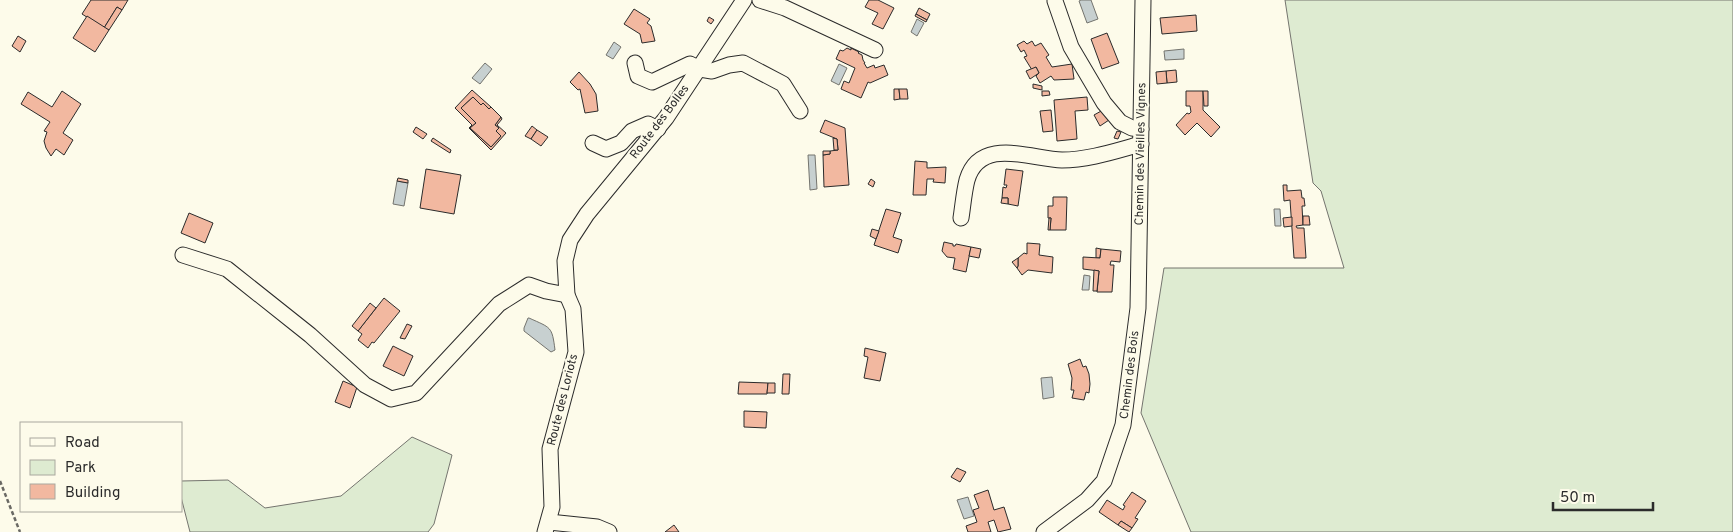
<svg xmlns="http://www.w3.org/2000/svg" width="1733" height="532" viewBox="0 0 1733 532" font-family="Overpass,sans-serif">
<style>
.green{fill:#deebd1;stroke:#74746e}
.water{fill:#c7d0d0;stroke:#74746e}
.building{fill:#f2b8a0;stroke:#2b2b2b}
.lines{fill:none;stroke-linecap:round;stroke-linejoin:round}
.minor-casing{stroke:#2b2b2b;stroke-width:17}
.path{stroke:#6a6964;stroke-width:2.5;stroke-dasharray:4 2.5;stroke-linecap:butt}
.minor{stroke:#fdfbea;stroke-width:15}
.labels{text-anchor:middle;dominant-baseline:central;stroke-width:4;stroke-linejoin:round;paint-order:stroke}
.street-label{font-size:12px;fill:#2b2b2b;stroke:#fdfbea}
</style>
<rect width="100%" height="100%" fill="#fdfbea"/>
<!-- green -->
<g class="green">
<path d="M1285 0H1733V532H1191L1141 413 1164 268H1344L1321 191 1313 183Z"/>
<path d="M412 437 452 455 434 524 428 532H190L181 497V481L228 480 265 508 341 496Z"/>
</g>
<!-- water -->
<g class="water">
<path d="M1081 0H1091L1098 19 1087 23 1079 1Z"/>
<path d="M917 19 924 23 917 36 911 32Z"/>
<path d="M614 42 621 47 613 59 606 55Z"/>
<path d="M1184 49V59L1165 60 1164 51Z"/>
<path d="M485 63 492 69 480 84 472 78Z"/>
<path d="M839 64 847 68 839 85 831 81Z"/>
<path d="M808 155H815L817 189 810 190Z"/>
<path d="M397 181 408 183 404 206 393 204Z"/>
<path d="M1274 209H1280L1281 226H1275Z"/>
<path d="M1084 275 1090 276 1089 290H1082Z"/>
<path d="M528 318H529C551 328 552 326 555 350L551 352 524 331V328Z"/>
<path d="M1052 377 1054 397 1043 399 1041 378Z"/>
<path d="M968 497 974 516 964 519 957 500Z"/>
</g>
<!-- building -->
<g class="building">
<path d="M91 0H128L122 10 117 7 104 28 82 14Z"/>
<path d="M869 0H878L894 8 883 29 872 24 878 13 865 7Z"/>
<path d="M117 7 122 10 109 30 104 28Z"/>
<path d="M919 8 930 14 927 20 916 14Z"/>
<path d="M634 9 650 19 647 23 651 26 655 41 642 43 640 34 624 24Z"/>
<path d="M916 14 927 20 926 22 915 16Z"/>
<path d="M1196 15 1197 31 1162 34 1160 18Z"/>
<path d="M87 16 109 30 95 52 73 38Z"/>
<path d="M709 17 714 20 711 24 707 21Z"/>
<path d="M1107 33 1119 63 1102 69 1091 39Z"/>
<path d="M18 36 26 41 20 52 12 46Z"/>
<path d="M1024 41 1027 44 1032 41 1035 46 1041 43 1049 55 1046 57 1052 67 1072 64 1074 79 1054 80 1051 76 1040 83 1036 76 1039 73 1036 67 1032 70 1024 57 1027 56 1024 50 1021 52 1017 45Z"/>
<path d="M847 48 851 50V48L859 52 858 53 862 55 863 60 865 63H864L867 68 874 65 875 68 884 65 888 75 870 83 868 82 861 98 841 89 844 81 849 83 855 68 836 59 840 50 843 51Z"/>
<path d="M1036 67 1039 73 1030 79 1026 71Z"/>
<path d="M1176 70 1177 82 1167 83 1166 71Z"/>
<path d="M1166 71 1167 83 1157 84 1156 72Z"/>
<path d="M579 72 590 84 596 94 598 111 585 113 580 89 578 90 570 82Z"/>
<path d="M1033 84 1042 86V90L1033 88Z"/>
<path d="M894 89H899L900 99 894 100Z"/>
<path d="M899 89H907L908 99H900Z"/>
<path d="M472 90 491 107 489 109 483 103 481 105 473 97 461 108 476 123 470 128 491 147 501 136 496 131 499 128 495 125 501 117 502 119 497 125 506 133 491 150 469 128 472 125 455 108Z"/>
<path d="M62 91 81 104 63 133 73 140 64 155 56 149 51 156 46 148 44 141 47 132 44 131 50 122 21 104 28 92 52 107Z"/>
<path d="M1042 91H1049L1050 95 1042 96Z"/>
<path d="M1186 91H1203V110L1220 127 1211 137 1197 123 1185 135 1176 125 1187 113 1189 114 1191 112 1190 106H1186Z"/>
<path d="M1203 91H1208V106H1204Z"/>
<path d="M473 97 481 105 483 103 489 109 491 107 501 117 495 125 499 128 496 131 501 136 491 147 470 128 476 123 461 108Z"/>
<path d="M1087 97 1088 110 1075 111 1077 139 1057 141 1054 100Z"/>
<path d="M1051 110 1053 131 1043 132 1040 111Z"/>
<path d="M1103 110 1109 120 1100 126 1094 115Z"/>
<path d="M825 120 845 128 849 185 824 187 823 155 830 154V151L838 150 837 139 820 132Z"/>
<path d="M532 126 537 130 531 139 525 136Z"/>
<path d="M416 127 427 134 423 139 413 132Z"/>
<path d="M537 130 548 137 541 146 531 139Z"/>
<path d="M1117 131 1121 132 1118 139 1114 138Z"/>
<path d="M433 138 451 150 450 153 431 141Z"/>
<path d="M833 138 837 139 838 150H834Z"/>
<path d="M823 151H830V154L823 155Z"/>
<path d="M915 161 927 162V168L946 167 945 183 933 182 934 179H927L926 195H913Z"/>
<path d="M426 169 461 175 454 214 420 208Z"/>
<path d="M1006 169 1023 171 1018 206 1008 204V198H1002L1003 187 1006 188 1007 185H1004Z"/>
<path d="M398 178 408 180V183L397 181Z"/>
<path d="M871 179 875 182 873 187 868 184Z"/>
<path d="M1283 185H1287V191L1301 190 1302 198H1304L1305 206H1302L1303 225 1296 226 1297 228H1304L1306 258H1294L1290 200 1284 201Z"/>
<path d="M1053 197H1067L1066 230H1050L1051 218H1048V206H1053Z"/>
<path d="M1002 198H1008V204L1001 203Z"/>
<path d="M886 209 901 213 893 237 902 240 898 253 874 245Z"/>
<path d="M189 213 213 223 205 243 181 233Z"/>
<path d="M1303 216H1309L1310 225H1303Z"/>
<path d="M1292 217V226L1284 227 1283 218Z"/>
<path d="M1049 218H1051L1050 230H1048Z"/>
<path d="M872 229 879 231 876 239 870 236Z"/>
<path d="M944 242 953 244V246H955L956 244 971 247 966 272 953 269 955 258 947 257 942 251Z"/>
<path d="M1027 243 1040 244 1039 255 1053 257 1052 273 1028 270 1022 275 1017 268 1018 266V258L1024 253 1027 254Z"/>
<path d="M971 247 981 249 979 258 969 256Z"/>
<path d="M1096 248 1101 249 1100 258H1096Z"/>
<path d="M1101 249 1121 251 1120 262 1111 261 1110 265H1114L1112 292H1097L1099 271 1083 269V257L1100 258Z"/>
<path d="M1018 258V266L1017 268 1012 262Z"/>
<path d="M1094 270 1099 271 1097 291H1093Z"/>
<path d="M384 298 400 311 374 343 372 342 368 348 358 340 362 334 358 331Z"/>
<path d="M370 303 376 308 358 331 352 326Z"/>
<path d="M407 324 412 326 405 339 400 338Z"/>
<path d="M393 346 413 356 404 376 383 366Z"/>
<path d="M865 348 886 353 880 381 864 378 868 357 864 356Z"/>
<path d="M1080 359 1083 367 1086 366 1089 374 1090 384 1089 393 1086 392 1084 400 1072 398 1074 390H1071L1072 378 1068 364Z"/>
<path d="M783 374H790L789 394H782Z"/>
<path d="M343 381 357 387 350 408 335 402Z"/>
<path d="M739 382 768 383 767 394H738Z"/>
<path d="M768 383H775V393H767Z"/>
<path d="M744 411 767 412 766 428 744 427Z"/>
<path d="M957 468 966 472 960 482 951 477Z"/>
<path d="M988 490 994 510 1004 507 1011 529 998 532 994 520 988 522 991 532H968L966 526 977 522 973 510 979 508 974 495Z"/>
<path d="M1132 492 1146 501 1135 518 1138 519 1132 528 1121 521 1118 525 1099 512 1107 500 1123 510 1125 506 1123 505Z"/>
<path d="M1121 521 1132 528 1129 532 1118 525Z"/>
<path d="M674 525 679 532H665Z"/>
</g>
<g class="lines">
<!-- minor casing -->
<g class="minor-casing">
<g id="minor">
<path d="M760 0 785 8 875 50"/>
<path d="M1055 1 1071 47 1104 103 1120 122 1132 128 1141 129"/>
<path d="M635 63 638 76 652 82 690 64 700 69 712 71 729 65 743 63 783 84 800 111"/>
<path d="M593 143 606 149 621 143 632 131 648 124 658 129"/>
<path d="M961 218C963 205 964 192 967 180 980 136 1031 159 1062 160 1089 160 1115 151 1141 144"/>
<path d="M183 255 227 269 310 335 365 385 391 399 416 393 499 304 529 285 546 291 567 295"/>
<path d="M549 522 597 527 609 532"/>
<path d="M545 532 552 507 550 449 576 352 573 309 567 295 565 261 570 240 587 214 666 118 744 0"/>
<path d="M1044 532 1087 500 1104 481 1123 425 1138 308 1143 0"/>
</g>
</g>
<!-- path -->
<path class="path" d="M0 481 20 532"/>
<!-- minor -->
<use href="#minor" class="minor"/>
</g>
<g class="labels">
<!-- street labels -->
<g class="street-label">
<text transform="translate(660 122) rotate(-53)">Route des Bolles</text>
<text transform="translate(1141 154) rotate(-89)">Chemin des Vieilles Vignes</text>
<text transform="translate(1130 375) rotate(-83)">Chemin des Bois</text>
<text transform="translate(563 400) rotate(-76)">Route des Loriots</text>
</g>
</g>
<!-- legend -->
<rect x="20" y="422" width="162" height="90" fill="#fdfbea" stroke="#a9a89e"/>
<rect x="30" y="438" width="25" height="8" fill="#fdfbea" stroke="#a9a89e"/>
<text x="65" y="447" font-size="15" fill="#2b2b2b">Road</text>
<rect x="30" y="460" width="25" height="15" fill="#deebd1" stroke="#a9a89e"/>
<text x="65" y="472" font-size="15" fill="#2b2b2b">Park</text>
<rect x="30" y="484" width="25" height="15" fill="#f2b8a0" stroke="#a9a89e"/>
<text x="65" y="497" font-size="15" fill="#2b2b2b">Building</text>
<!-- scale -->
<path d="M1553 502v8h100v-8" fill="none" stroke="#2b2b2b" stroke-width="2.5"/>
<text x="1560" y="502" font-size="15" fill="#2b2b2b" stroke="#fdfbea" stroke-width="4" paint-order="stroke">50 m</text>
</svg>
